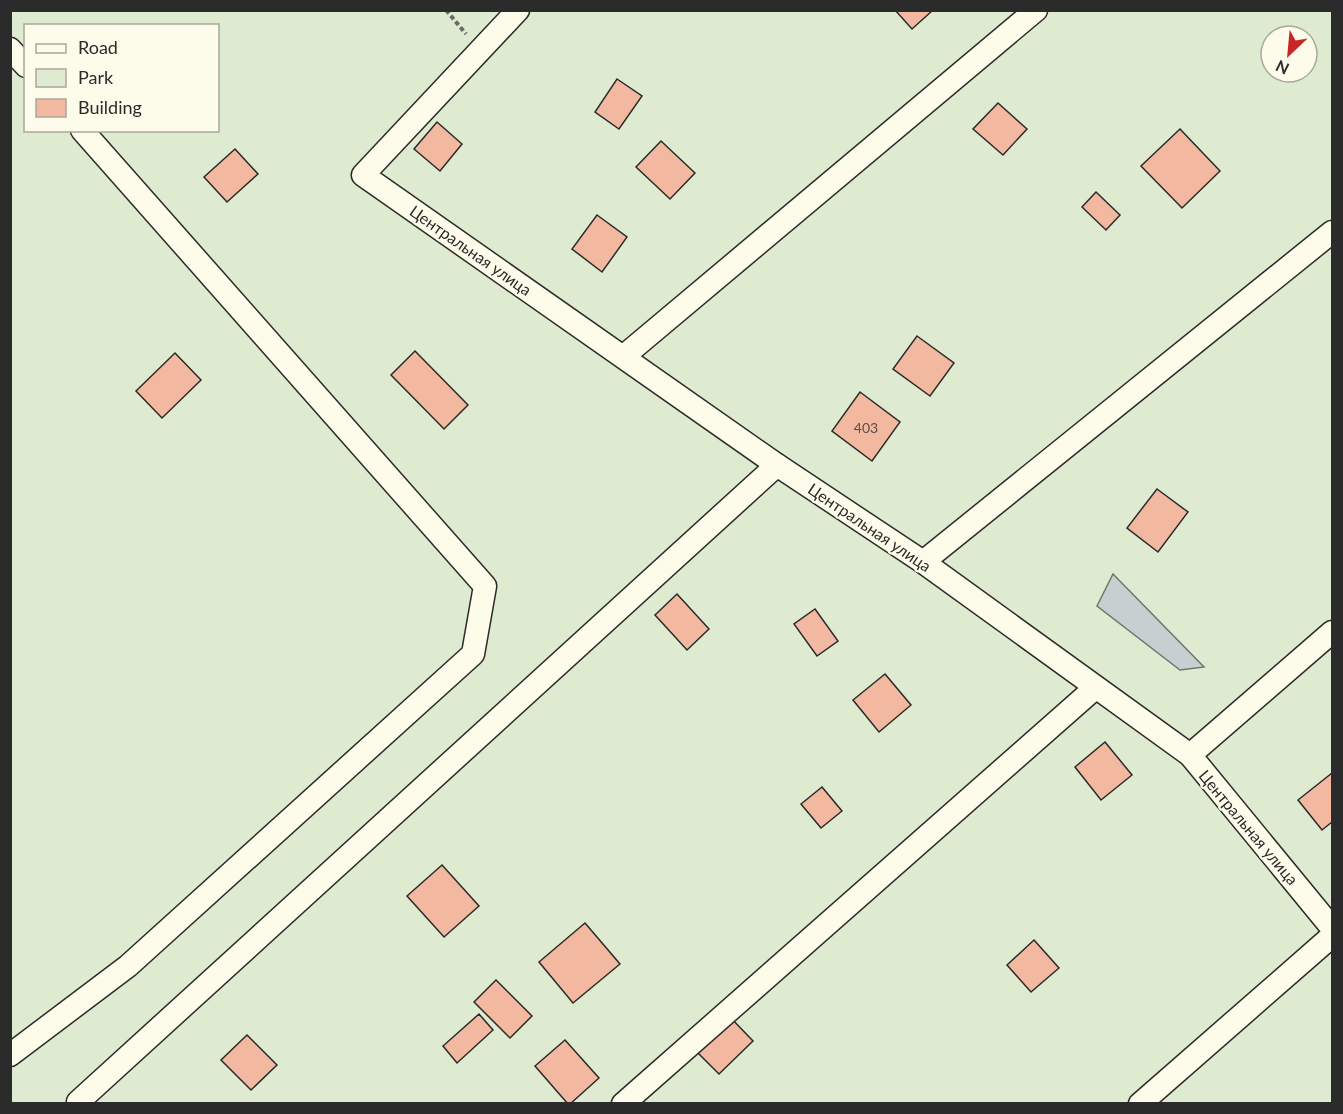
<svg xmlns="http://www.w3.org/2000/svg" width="1343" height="1114" viewBox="0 0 1343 1114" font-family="Lato,sans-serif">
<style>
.green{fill:#deebd1;stroke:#74746e;stroke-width:1.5;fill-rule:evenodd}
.water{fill:#c7d0d0;stroke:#74746e;stroke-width:1.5}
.building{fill:#f2b8a0;stroke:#2b2b2b;stroke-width:1.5}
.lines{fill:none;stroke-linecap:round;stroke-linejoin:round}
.street-casing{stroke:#2b2b2b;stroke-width:25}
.path{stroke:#6a6964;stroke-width:4;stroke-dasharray:4.5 3;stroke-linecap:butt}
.street{stroke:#fdfbea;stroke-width:22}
.labels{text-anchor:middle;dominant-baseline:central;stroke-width:4.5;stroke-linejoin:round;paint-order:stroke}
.number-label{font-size:14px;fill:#5d4e48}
.street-label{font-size:16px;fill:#2b2b2b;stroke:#fdfbea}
</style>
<rect width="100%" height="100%" fill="#fdfbea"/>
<!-- green -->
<path class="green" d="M11 11H1332V1103H11ZM26 26H218V130H26ZM1271 36H1307V72H1271Z"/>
<!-- water -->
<path class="water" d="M1113 574 1204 667 1180 670 1097 606Z"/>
<!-- building -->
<g class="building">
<path d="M895 10H933L912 29Z"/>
<path d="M617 79 642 96 619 129 595 112Z"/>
<path d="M998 103 1027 129 1003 155 973 129Z"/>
<path d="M437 122 462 144 440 171 414 149Z"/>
<path d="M1180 129 1220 171 1182 208 1141 166Z"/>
<path d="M661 141 695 173 670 199 636 167Z"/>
<path d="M235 149 258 174 227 202 204 177Z"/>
<path d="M1096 192 1120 215 1106 230 1082 207Z"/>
<path d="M597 215 627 237 602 272 572 249Z"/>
<path d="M917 336 954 363 930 396 893 369Z"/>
<path d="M415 351 468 405 444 429 391 375Z"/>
<path d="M175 353 201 380 162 418 136 391Z"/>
<path d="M860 392 900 422 872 461 832 431Z"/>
<path d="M1157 489 1188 512 1158 552 1127 528Z"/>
<path d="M677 594 709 629 687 650 655 615Z"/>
<path d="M815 609 838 641 817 656 794 624Z"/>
<path d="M885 674 911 705 879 732 853 700Z"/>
<path d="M1105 742 1132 775 1101 800 1075 767Z"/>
<path d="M1332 773V822L1322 830 1298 800Z"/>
<path d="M822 787 842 811 821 828 801 804Z"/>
<path d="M442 865 479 906 444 937 407 896Z"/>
<path d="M585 923 620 964 573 1003 539 962Z"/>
<path d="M1034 940 1059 968 1031 992 1007 965Z"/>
<path d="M496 980 532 1016 510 1038 474 1002Z"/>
<path d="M479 1014 493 1030 457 1063 443 1046Z"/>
<path d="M729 1016 753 1041 719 1074 695 1050Z"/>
<path d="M247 1035 277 1065 251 1090 221 1060Z"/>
<path d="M565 1040 599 1078 570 1104H568L535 1066Z"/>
</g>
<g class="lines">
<!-- street casing -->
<g class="street-casing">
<g id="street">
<path d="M518 10 363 175 777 465 923 562 1190 755 1332 928"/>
<path d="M10 49 26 66"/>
<path d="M624 356 1036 10"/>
<path d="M923 562 1332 232"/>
<path d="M1190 755 1332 632"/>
<path d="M10 1055 128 966 473 654 485 586 82 130"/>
<path d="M78 1102 777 465"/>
<path d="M623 1104 1095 688"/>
<path d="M1140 1104 1332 936"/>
</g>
</g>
<!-- path -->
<path class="path" d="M446 10 466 34"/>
<!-- street -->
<use href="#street" class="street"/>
</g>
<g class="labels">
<!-- number labels -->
<g class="number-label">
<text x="866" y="427">403</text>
</g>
<!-- street labels -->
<g class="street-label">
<text transform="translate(471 250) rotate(35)">Центральная улица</text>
<text transform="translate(870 527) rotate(34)">Центральная улица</text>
<text transform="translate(1249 827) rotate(50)">Центральная улица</text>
</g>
</g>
<!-- border -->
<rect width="1343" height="1114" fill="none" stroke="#2b2b2b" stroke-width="24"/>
<!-- legend -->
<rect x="24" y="24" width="195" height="108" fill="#fdfbea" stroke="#a9a89e" stroke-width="1.5"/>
<rect x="36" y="44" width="30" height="9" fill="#fdfbea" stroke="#a9a89e" stroke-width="1.5"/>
<text x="78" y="54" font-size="18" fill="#2b2b2b">Road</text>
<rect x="36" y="69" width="30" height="18" fill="#deebd1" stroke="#a9a89e" stroke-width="1.5"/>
<text x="78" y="84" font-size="18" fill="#2b2b2b">Park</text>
<rect x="36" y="99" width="30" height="18" fill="#f2b8a0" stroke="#a9a89e" stroke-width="1.5"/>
<text x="78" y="114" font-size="18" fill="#2b2b2b">Building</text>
<!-- north arrow -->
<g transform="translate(1289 54) rotate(206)"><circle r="28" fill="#fdfbea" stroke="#a9a89e" stroke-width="1.5"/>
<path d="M0-4.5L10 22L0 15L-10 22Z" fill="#c62828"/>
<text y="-9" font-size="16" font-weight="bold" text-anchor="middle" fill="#2b2b2b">N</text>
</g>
</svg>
